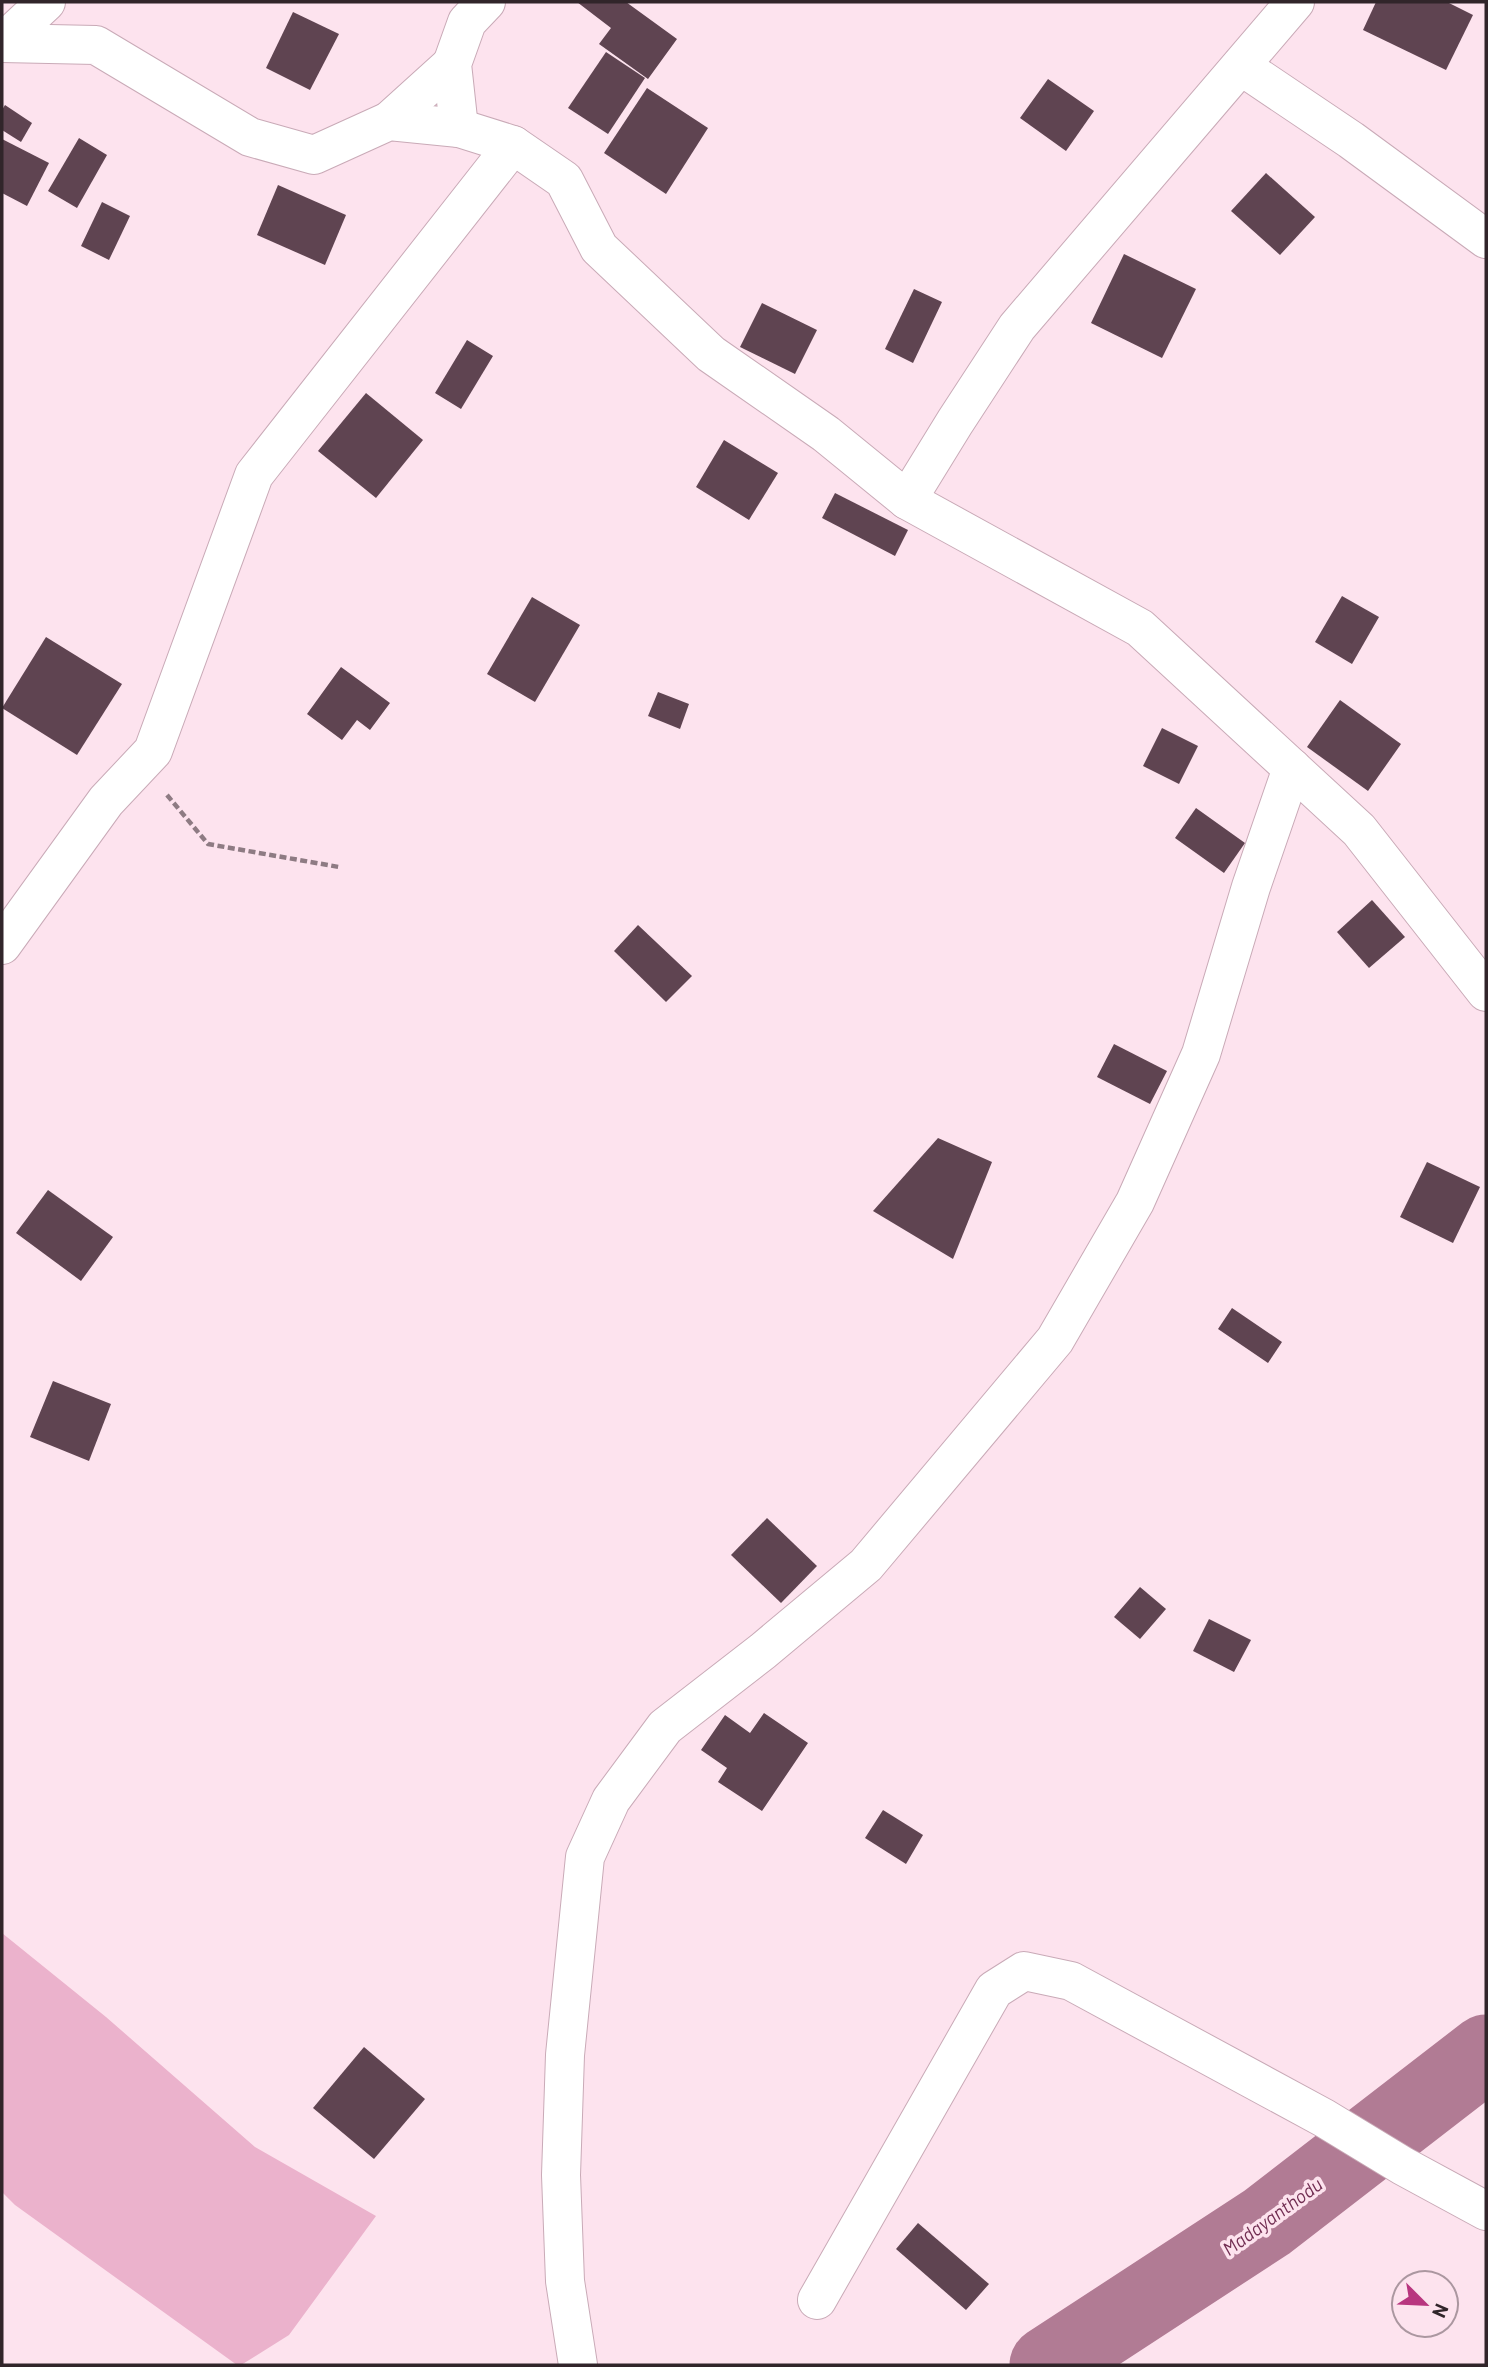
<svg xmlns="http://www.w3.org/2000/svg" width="1488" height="2367" viewBox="0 0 1488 2367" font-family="Barlow,sans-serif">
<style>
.green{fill:#ebb2cc}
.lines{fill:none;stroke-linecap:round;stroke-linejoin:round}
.river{stroke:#b17b94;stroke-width:77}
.building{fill:#5f4451}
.minor-casing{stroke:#c9aab7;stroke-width:40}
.major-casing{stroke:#c9aab7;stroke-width:40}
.path{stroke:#8e7b83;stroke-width:4.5;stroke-dasharray:7 3.5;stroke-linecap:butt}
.minor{stroke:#fff;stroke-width:38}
.major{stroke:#fff;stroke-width:38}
.labels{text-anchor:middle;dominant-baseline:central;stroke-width:7;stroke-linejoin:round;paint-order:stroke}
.water-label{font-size:19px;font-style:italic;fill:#722e52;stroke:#fde3ee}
</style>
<rect width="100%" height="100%" fill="#fde3ee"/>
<!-- green -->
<path class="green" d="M2 1933 106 2017 255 2147 376 2216 289 2335 241 2365H237L15 2205 2 2192Z"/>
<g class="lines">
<!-- river -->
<path class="river" d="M1048 2365 1267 2222 1486 2053"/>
</g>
<!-- building -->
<g class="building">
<path d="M577 2H626L677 39 648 79 599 44 611 28Z"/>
<path d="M1376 2H1447L1473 15 1446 70 1363 30Z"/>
<path d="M293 12 339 34 310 90 266 68Z"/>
<path d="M606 52 645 78 608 134 568 108Z"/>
<path d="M1048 79 1094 111 1066 151 1020 118Z"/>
<path d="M647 88 708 128 666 194 604 153Z"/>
<path d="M5 105 32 123 21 142 2 130V110Z"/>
<path d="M79 138 107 155 77 208 48 191Z"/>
<path d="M2 139 49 163 27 206 2 193Z"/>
<path d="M1266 173 1315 217 1280 255 1231 211Z"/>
<path d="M278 185 346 215 325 265 257 235Z"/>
<path d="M102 202 130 216 109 260 81 246Z"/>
<path d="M1124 254 1196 289 1162 358 1091 323Z"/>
<path d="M914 289 942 302 913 363 885 349Z"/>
<path d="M762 303 817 330 795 374 740 347Z"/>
<path d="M467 340 493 356 461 409 435 393Z"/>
<path d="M366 393 423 440 376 498 318 451Z"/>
<path d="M724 440 778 473 749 520 696 487Z"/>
<path d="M835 493 908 530 895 556 822 518Z"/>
<path d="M1342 596 1379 617 1352 664 1315 642Z"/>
<path d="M532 597 580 625 535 702 487 674Z"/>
<path d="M46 637 122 684 77 755 2 708Z"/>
<path d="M341 667 390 703 370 730 357 720 342 740 307 714Z"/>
<path d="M658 692 689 704 680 729 648 716Z"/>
<path d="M1340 700 1401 744 1368 791 1307 747Z"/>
<path d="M1162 728 1198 746 1179 784 1143 766Z"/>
<path d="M1196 808 1245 843 1224 873 1175 838Z"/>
<path d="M1372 900 1405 937 1369 968 1337 932Z"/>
<path d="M638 925 692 976 666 1002 614 951Z"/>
<path d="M1114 1044 1167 1071 1150 1104 1097 1077Z"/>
<path d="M938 1138 992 1162 953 1259 873 1211Z"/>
<path d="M1427 1162 1480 1187 1453 1243 1400 1217Z"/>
<path d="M48 1190 113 1237 81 1281 16 1233Z"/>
<path d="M1232 1308 1282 1342 1268 1363 1218 1329Z"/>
<path d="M53 1381 111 1404 89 1461 30 1437Z"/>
<path d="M767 1518 817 1566 781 1603 731 1555Z"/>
<path d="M1140 1587 1166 1609 1140 1639 1114 1617Z"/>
<path d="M1209 1619 1251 1640 1234 1672 1193 1651Z"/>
<path d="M764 1713 808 1743 762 1811 718 1782 727 1768 701 1750 725 1715 750 1733Z"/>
<path d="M883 1810 923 1835 906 1864 865 1838Z"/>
<path d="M364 2047 425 2099 374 2159 313 2108Z"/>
<path d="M918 2223 989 2284 966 2310 896 2249Z"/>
</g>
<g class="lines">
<!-- minor casing -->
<g class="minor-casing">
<g id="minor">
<path d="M2 43 96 45 250 137 314 155 389 121 459 128 513 145 564 180 599 248 711 354 826 434 907 500"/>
<path d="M2 43 46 2"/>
<path d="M1241 66 1351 140 1486 239"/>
<path d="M389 121 452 64"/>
<path d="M459 128 452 64 467 22 486 2"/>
<path d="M2 945 106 801 153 751 254 475 513 145"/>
<path d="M817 2300 994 1990 1024 1971 1071 1981 1324 2118 1403 2166 1486 2211"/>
<path d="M578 2365 565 2281 561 2175 565 2055 585 1857 611 1800 665 1727 763 1651 866 1565 1055 1340 1135 1202 1201 1054 1251 887 1292 768"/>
</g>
</g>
<!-- major casing -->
<g class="major-casing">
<path id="major" d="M1295 2 1017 327 955 422 907 500 1140 628 1359 830 1486 992"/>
</g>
<!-- path -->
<path class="path" d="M167 795 208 844 339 867"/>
<!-- minor -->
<use href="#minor" class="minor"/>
<!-- major -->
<use href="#major" class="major"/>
</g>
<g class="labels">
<!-- water labels -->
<g class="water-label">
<text transform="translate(1272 2216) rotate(-36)">Madayanthodu</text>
</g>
</g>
<!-- border -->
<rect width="1488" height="2367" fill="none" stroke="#31252a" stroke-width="7"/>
<!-- north arrow -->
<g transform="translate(1425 2304) rotate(114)"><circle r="33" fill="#fde3ee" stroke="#ab97a0" stroke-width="2"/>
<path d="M0-5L12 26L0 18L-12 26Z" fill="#b8367f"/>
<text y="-10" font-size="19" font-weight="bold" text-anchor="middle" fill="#31252a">N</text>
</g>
</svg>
